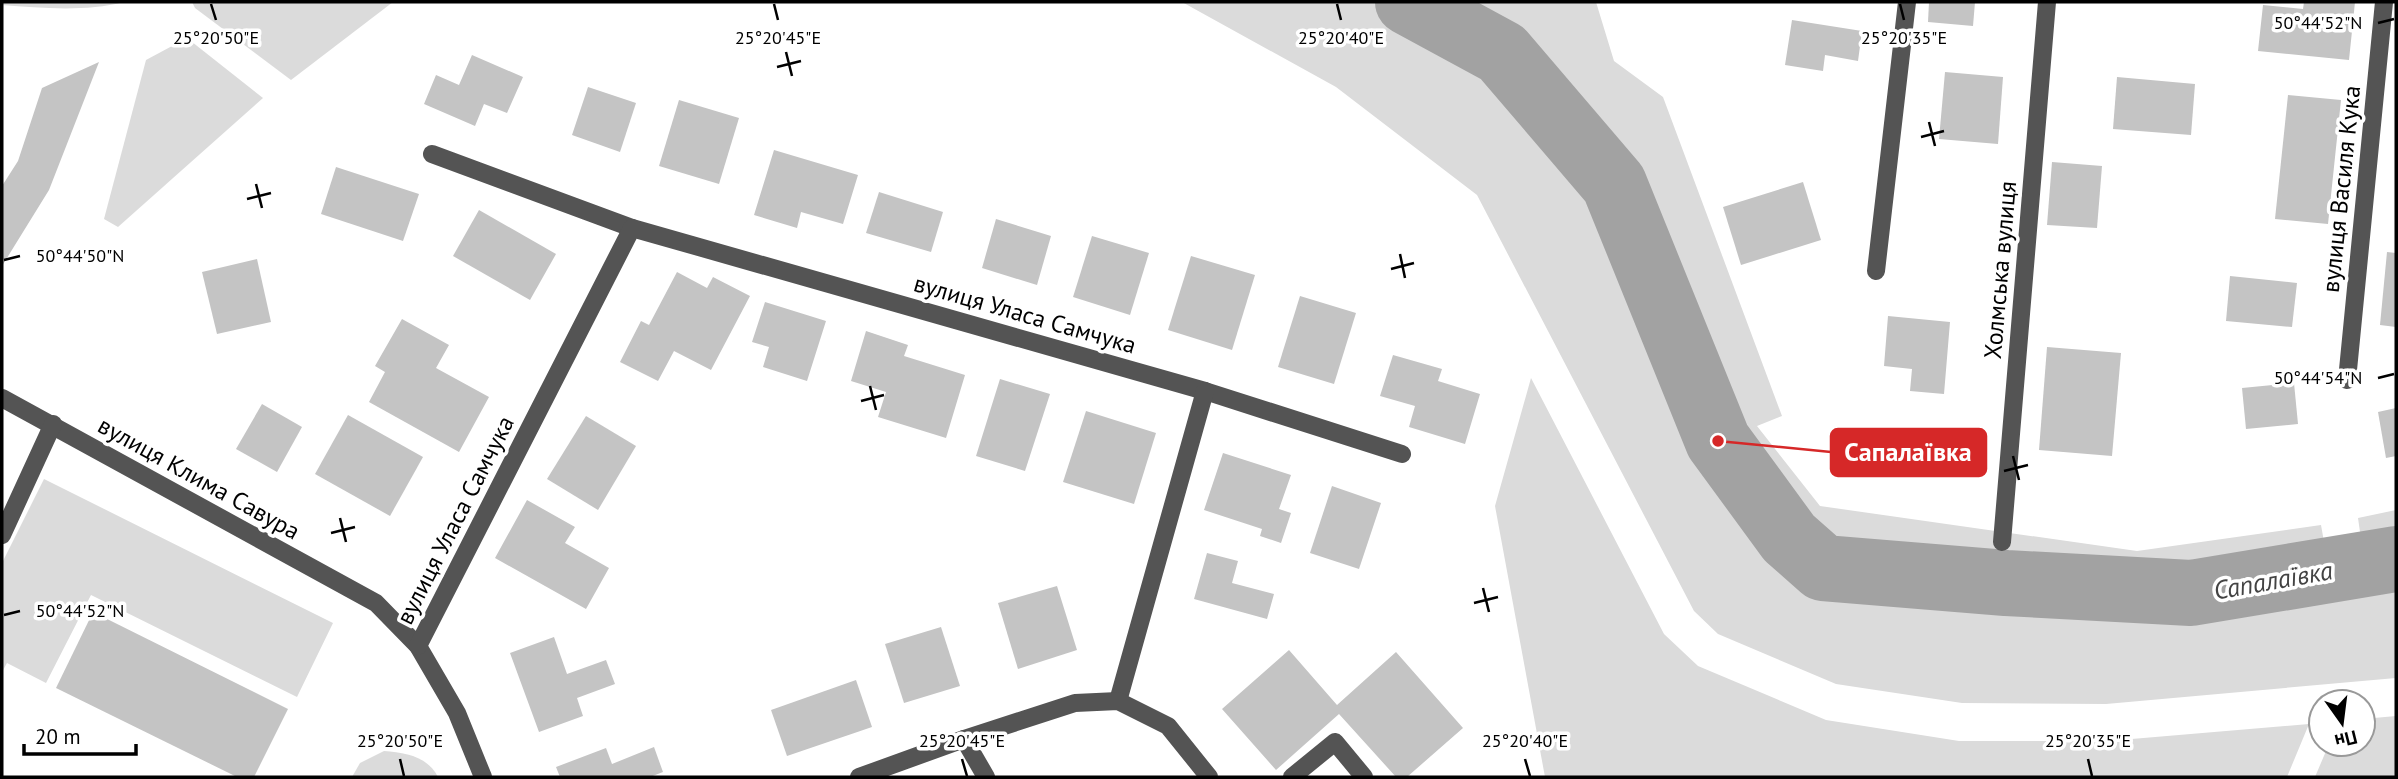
<svg xmlns="http://www.w3.org/2000/svg" width="2398" height="779" viewBox="0 0 2398 779" font-family="'PT Sans',sans-serif">
<style>
.green{fill:#dbdbdb}
.lines{fill:none;stroke-linecap:round;stroke-linejoin:round}
.river{stroke:#a2a2a2;stroke-width:66}
.building{fill:#c4c4c4}
.minor{stroke:#545454;stroke-width:18}
.ticks{fill:none;stroke:#000;stroke-width:2.5}
.labels{text-anchor:middle;dominant-baseline:central;stroke-width:7;stroke-linejoin:round;paint-order:stroke}
.street-label{font-size:24px;fill:#000;stroke:#fff}
.water-label{font-size:26px;font-style:italic;fill:#434343;stroke:#fff}
.ticks-label{font-size:18px;text-anchor:middle;fill:#000;stroke:#fff;stroke-width:7;stroke-linejoin:round;paint-order:stroke}
.leader{fill:none;stroke:#d62828;stroke-width:2.5}
.callout-dot{fill:#d62828;stroke:#fff;stroke-width:2.5}
.callout{fill:#d62828;stroke:#d62828;stroke-width:2.5}
.callout-label{font-size:26px;text-anchor:middle;font-weight:bold;fill:#fff}
</style>
<rect width="100%" height="100%" fill="#fff"/>
<!-- green -->
<g class="green">
<path d="M2 2H124C85 12 42 8 2 5Z"/>
<path d="M192 2H393L291 80 195 8Z"/>
<path d="M1182 2H1596L1614 61 1663 97 1782 416 1757 426 1820 506 2137 551 2321 525 2326 553 2362 546 2358 518 2396 510V678L2106 704 1962 703 1836 684 1718 634 1694 611 1477 195 1336 87Z"/>
<path d="M187 38 263 98 118 227 104 219 146 60Z"/>
<path d="M1531 378 1664 634 1698 666 1826 720 1959 741H2108L2309 724 2287 777H1545L1495 506Z"/>
<path d="M44 479 333 623 297 697 91 595 46 683 7 663 2 672V563Z"/>
<path d="M2396 716V777H2315L2329 744H2363V719Z"/>
<path d="M384 751C406 753 427 756 438 777H352L360 763Z"/>
</g>
<g class="lines">
<!-- river -->
<path class="river" d="M1408 2 1502 53 1614 184 1718 441 1789 538 1823 568 2006 583 2191 593 2396 559"/>
</g>
<!-- building -->
<g class="building">
<path d="M1929 2H1975L1973 26 1928 22Z"/>
<path d="M2304 2H2355L2349 60 2258 51 2263 5 2303 9Z"/>
<path d="M1792 20 1862 31 1858 61 1825 55 1823 71 1785 65Z"/>
<path d="M472 55 523 77 507 113 484 104 475 126 424 104 436 75 459 85Z"/>
<path d="M99 62 49 190 2 266V186L18 161 42 88Z"/>
<path d="M1945 72 2003 77 1998 144 1939 139Z"/>
<path d="M2117 77 2195 84 2191 135 2113 129Z"/>
<path d="M588 87 636 103 620 152 572 135Z"/>
<path d="M2288 95 2341 100 2328 224 2275 219Z"/>
<path d="M679 100 739 118 719 184 659 166Z"/>
<path d="M774 150 858 175 843 224 801 212 797 228 754 215Z"/>
<path d="M2052 162 2102 166 2097 228 2047 225Z"/>
<path d="M336 167 419 194 403 241 321 214Z"/>
<path d="M1803 182 1821 240 1741 265 1723 207Z"/>
<path d="M879 192 943 212 931 252 866 233Z"/>
<path d="M479 210 556 254 530 300 453 256Z"/>
<path d="M996 219 1051 236 1037 285 982 268Z"/>
<path d="M1092 236 1149 253 1130 315 1073 297Z"/>
<path d="M2387 252 2396 253V327L2380 325Z"/>
<path d="M1191 256 1255 275 1232 350 1168 330Z"/>
<path d="M257 259 271 322 217 334 202 272Z"/>
<path d="M677 272 707 288 713 277 750 296 711 370 674 351 658 381 620 362 641 321 649 325Z"/>
<path d="M2230 276 2297 283 2292 327 2226 321Z"/>
<path d="M1300 296 1356 313 1334 384 1278 367Z"/>
<path d="M765 302 826 321 807 381 763 367 769 347 752 342Z"/>
<path d="M1888 316 1950 322 1944 394 1910 391 1912 369 1884 366Z"/>
<path d="M402 319 449 345 436 368 489 397 459 452 369 402 385 372 375 366Z"/>
<path d="M866 331 908 345 904 356 965 375 946 438 878 417 886 392 851 381Z"/>
<path d="M2047 347 2121 353 2112 456 2039 450Z"/>
<path d="M1393 355 1442 369 1438 381 1480 394 1465 444 1409 427 1415 406 1380 396Z"/>
<path d="M1000 379 1050 394 1025 471 976 456Z"/>
<path d="M2294 383 2298 424 2246 429 2242 388Z"/>
<path d="M262 404 302 427 277 472 236 449Z"/>
<path d="M2396 408V456L2386 458 2378 412Z"/>
<path d="M1086 411 1156 433 1134 504 1063 482Z"/>
<path d="M348 415 423 457 390 516 315 474Z"/>
<path d="M586 416 636 446 598 510 547 479Z"/>
<path d="M1223 453 1291 475 1279 509 1291 513 1281 543 1260 536 1262 529 1204 510Z"/>
<path d="M1332 486 1381 503 1359 569 1310 553Z"/>
<path d="M527 500 575 527 565 543 609 568 586 609 495 558Z"/>
<path d="M1207 553 1238 561 1232 583 1274 594 1267 619 1194 599Z"/>
<path d="M1057 586 1077 650 1018 669 998 603Z"/>
<path d="M93 612 288 709 254 777H237L56 688Z"/>
<path d="M941 627 960 686 904 703 885 644Z"/>
<path d="M554 637 567 674 606 660 615 684 577 698 583 716 539 732 510 653Z"/>
<path d="M1289 650 1337 705 1396 652 1463 728 1407 777H1396L1339 714 1276 770 1222 709Z"/>
<path d="M856 680 872 727 787 756 771 710Z"/>
<path d="M654 747 663 772 650 777H560L556 767 606 748 612 764Z"/>
</g>
<g class="lines">
<!-- minor -->
<g class="minor">
<path d="M432 154 632 228"/>
<path d="M1876 271 1907 2"/>
<path d="M2347 380 2384 2"/>
<path d="M2 398 376 603 418 646 457 713 483 777"/>
<path d="M2 535 53 424"/>
<path d="M2002 542 2047 2"/>
<path d="M418 646 632 228 1205 391 1402 454"/>
<path d="M1118 701 1205 391"/>
<path d="M964 739 986 777"/>
<path d="M859 777 964 739 1075 703 1118 701 1168 726 1209 777"/>
<path d="M1292 777 1335 742 1364 777"/>
</g>
</g>
<!-- ticks -->
<path class="ticks" d="M211 4 216 20M774 4 778 20M1337 4 1341 20M1900 4 1904 20M2378 23 2394 19M786 52 792 76M777 67 801 61M1929 122 1935 146M1921 137 1944 131M256 184 262 208M247 199 271 193M1400 254 1405 278M4 260 20 256M1391 269 1414 263M2378 378 2394 374M870 386 876 410M861 401 884 395M2013 456 2019 480M2004 471 2028 465M340 518 346 542M331 533 355 527M1483 588 1489 612M1474 603 1498 597M4 615 20 611M400 759 404 776M962 759 967 776M1525 759 1530 776M2088 759 2092 776"/>
<g class="labels">
<!-- street labels -->
<g class="street-label">
<text transform="translate(2341 189) rotate(-84)">вулиця Василя Кука</text>
<text transform="translate(2000 270) rotate(-85)">Холмська вулиця</text>
<text transform="translate(1025 314) rotate(16)">вулиця Уласа Самчука</text>
<text transform="translate(199 478) rotate(29)">вулиця Клима Савура</text>
<text transform="translate(455 520) rotate(-63)">вулиця Уласа Самчука</text>
</g>
<!-- water labels -->
<g class="water-label">
<text transform="translate(2273 580) rotate(-10)">Сапалаївка</text>
</g>
</g>
<g class="ticks-label">
<text x="2318" y="29">50°44'52"N</text>
<text x="216" y="44">25°20'50"E</text>
<text x="778" y="44">25°20'45"E</text>
<text x="1341" y="44">25°20'40"E</text>
<text x="1904" y="44">25°20'35"E</text>
<text x="80" y="262">50°44'50"N</text>
<text x="2318" y="384">50°44'54"N</text>
<text x="80" y="617">50°44'52"N</text>
<text x="400" y="747">25°20'50"E</text>
<text x="962" y="747">25°20'45"E</text>
<text x="1525" y="747">25°20'40"E</text>
<text x="2088" y="747">25°20'35"E</text>
</g>
<!-- callouts -->
<path class="leader" d="M1718 441L1831 452"/>
<circle class="callout-dot" cx="1718" cy="441" r="7"/>
<rect class="callout" x="1831" y="429" width="155" height="47" rx="7"/>
<g class="callout-label">
<text x="1908" y="461">Сапалаївка</text>
</g>
<!-- border -->
<rect width="2398" height="779" fill="none" stroke="#000000" stroke-width="7"/>
<!-- north arrow -->
<g transform="translate(2342 723) rotate(166)"><circle r="33" fill="#ffffff" stroke="#999999" stroke-width="2"/>
<path d="M0-5L12 26L0 18L-12 26Z" fill="#000000"/>
<text y="-10" font-size="19" font-weight="bold" text-anchor="middle" fill="#000000">Пн</text>
</g>
<!-- scale -->
<path d="M24 744v10h112v-10" fill="none" stroke="#000000" stroke-width="3.5"/>
<text x="35" y="744" font-size="21" fill="#000000" stroke="#ffffff" stroke-width="5" paint-order="stroke">20 m</text>
</svg>
